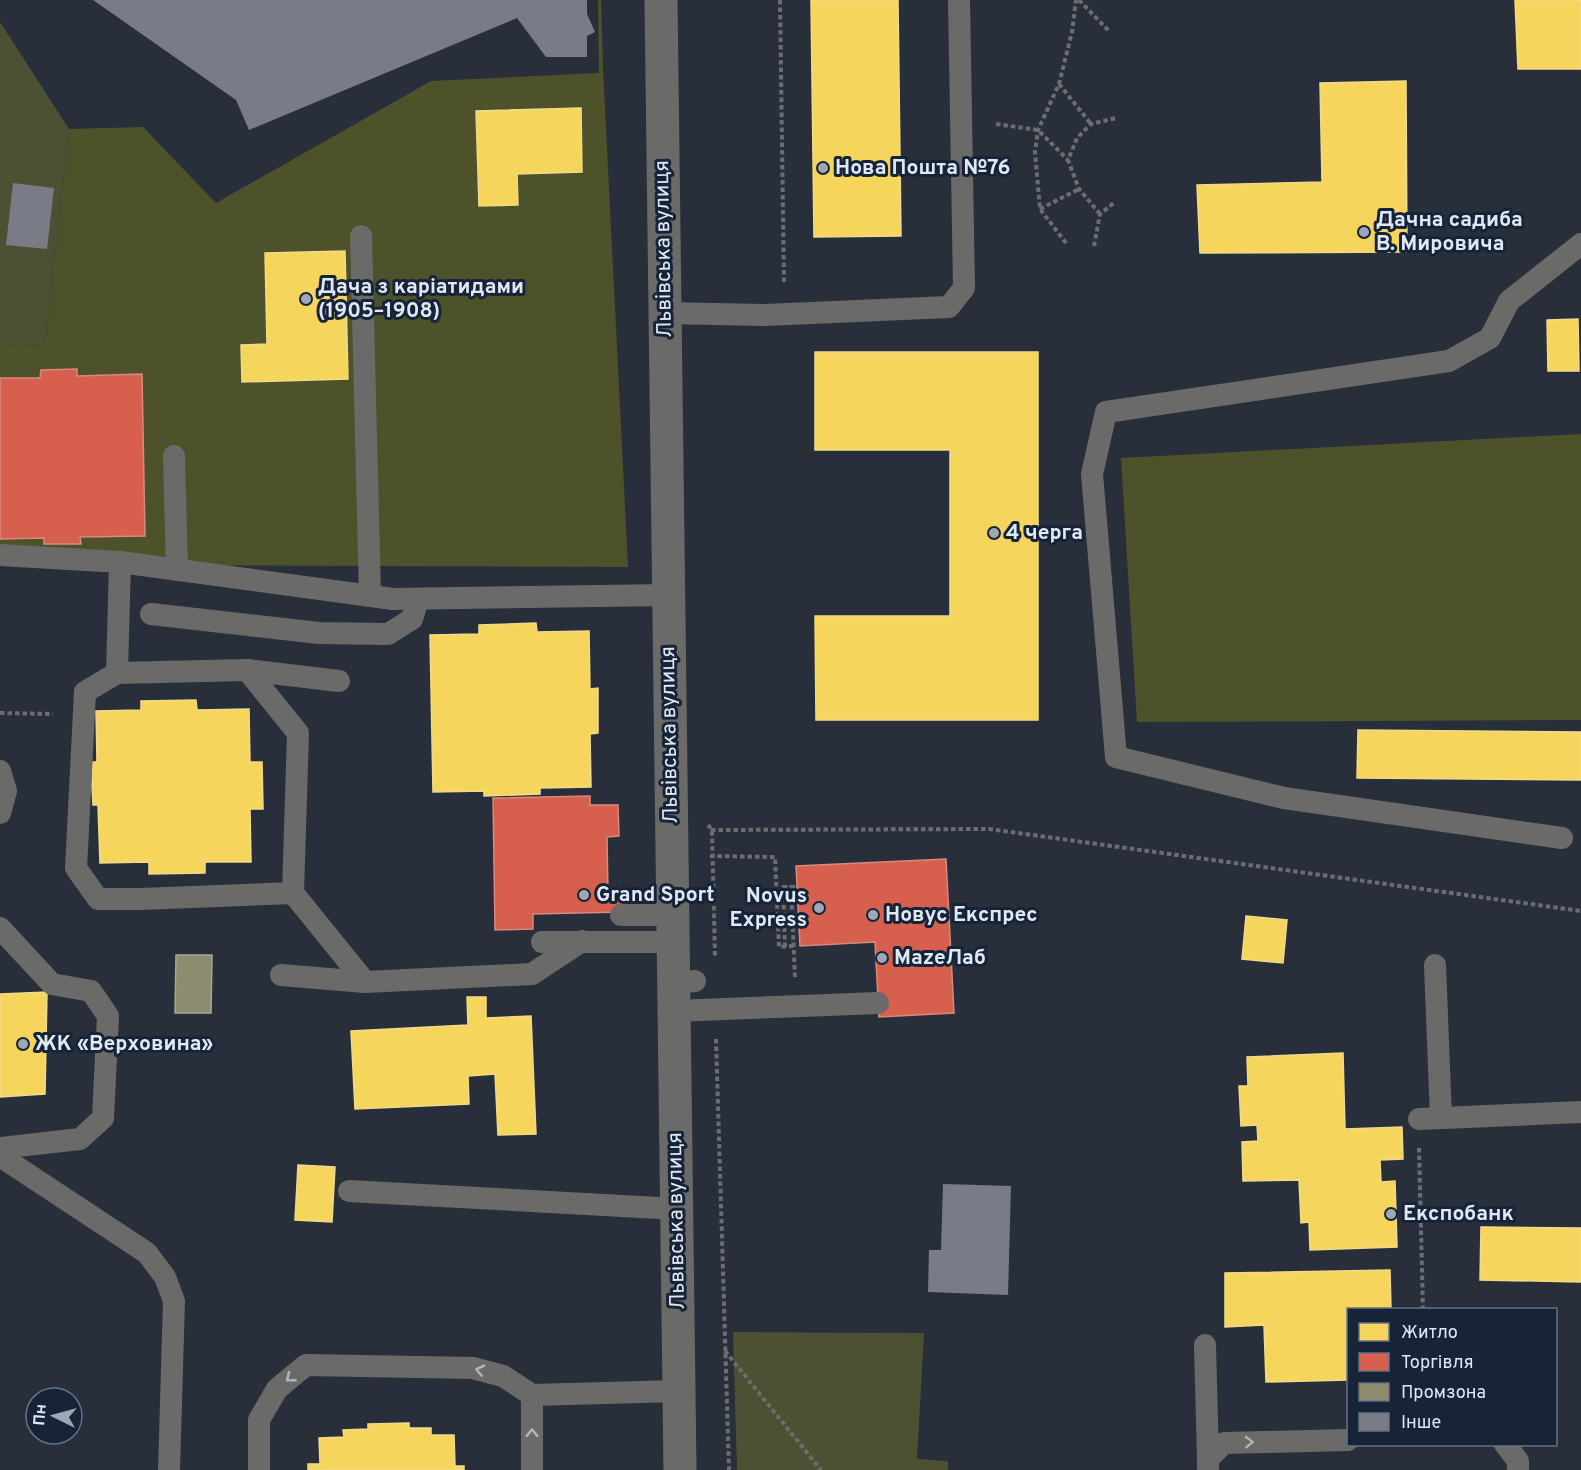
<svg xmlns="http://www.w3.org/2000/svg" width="1581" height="1470" viewBox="0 0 1581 1470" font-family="Overpass,sans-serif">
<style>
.green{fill:#4c5133}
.forest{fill:#4d522a}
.homes{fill:#f6d55c;stroke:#efdb8a;stroke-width:1.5}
.shops{fill:#d6604d;stroke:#d9897f;stroke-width:1.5}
.industry{fill:#8c8c6e;stroke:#a5a896;stroke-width:1.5}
.building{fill:#797b86}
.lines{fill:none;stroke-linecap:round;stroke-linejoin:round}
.path{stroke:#6c6d6f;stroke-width:4;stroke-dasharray:4.5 3;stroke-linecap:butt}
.lane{stroke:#6a6a68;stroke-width:22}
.street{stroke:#6a6a68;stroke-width:33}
.oneway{stroke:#b0b6bd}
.poi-dot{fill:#9fa7b4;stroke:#172438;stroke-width:2}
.labels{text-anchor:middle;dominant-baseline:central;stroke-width:6;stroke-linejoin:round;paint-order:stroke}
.poi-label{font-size:21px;font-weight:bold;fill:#dfe8f5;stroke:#172438;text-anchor:start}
.street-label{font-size:21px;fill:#dfe8f5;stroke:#172438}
</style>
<rect width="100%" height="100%" fill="#292f3a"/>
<!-- green -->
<g class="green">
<path d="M0 22 69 129 45 344 0 346Z"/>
<path d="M733 1332 924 1333 917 1459 948 1461V1470H737Z"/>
</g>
<!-- forest -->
<g class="forest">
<path d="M598 0H601L603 68 628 567 146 565 0 555V346L45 344 69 129 143 127 216 203 431 81 599 73Z"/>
<path d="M1581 434V720L1137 722 1121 458Z"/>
</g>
<!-- homes -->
<g class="homes">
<path d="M811 0H898L901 236 814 237Z"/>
<path d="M1515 0H1581V69H1518Z"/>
<path d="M1406 81 1407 252 1200 253 1197 185 1322 182 1320 83Z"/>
<path d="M581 108 582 172 517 174 518 205 479 206 476 111Z"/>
<path d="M345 251 348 379 242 382 241 345 267 344 265 253Z"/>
<path d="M1578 319 1579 371H1548L1547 320Z"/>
<path d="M815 352H1038V720H816L815 616H950V450H815Z"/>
<path d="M536 623 537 632 589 631 590 689 598 688V733L590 734 591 787 540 788V794L484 796V791L433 792 430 635 479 634V625Z"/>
<path d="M196 700 197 710 249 709 250 762H262L263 809H250L251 862H205V873L149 874V862L100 863 98 805H93L92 785 93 762H97L96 711 141 710V701Z"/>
<path d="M1358 730 1581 732V780L1357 778Z"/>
<path d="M1246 916 1287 920 1283 963 1242 959Z"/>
<path d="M47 992 45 1094 0 1097V994Z"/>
<path d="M467 997H486V1018L531 1016 536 1134 498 1135 495 1074 468 1076 469 1104 355 1109 351 1031 468 1025Z"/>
<path d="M1343 1053 1345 1129 1402 1127 1403 1159 1380 1160 1381 1182 1395 1181 1397 1247 1310 1250 1309 1222 1301 1223 1299 1180 1243 1181 1242 1142 1258 1141 1257 1125 1241 1126 1239 1086H1248L1247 1057Z"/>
<path d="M298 1165 335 1167 332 1222 295 1220Z"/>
<path d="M1481 1227 1581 1228V1282L1480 1280Z"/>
<path d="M1390 1270 1391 1309 1348 1310V1380L1266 1382 1264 1325 1225 1327V1273Z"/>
<path d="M409 1423V1428H431V1435H454L455 1466H464V1470H308V1464H320L319 1438 344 1437 343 1430 368 1429V1424Z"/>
</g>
<!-- shops -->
<g class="shops">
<path d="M77 369V376L142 374 145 536 80 537 81 544H44V538L0 539V378H40L41 370Z"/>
<path d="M590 796V805H618L619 836 607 837 608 893 622 892V912L533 914V929L495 930 493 798Z"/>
<path d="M946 859 954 1013 879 1017 875 942 800 946 796 866Z"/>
</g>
<!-- industry -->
<path class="industry" d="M176 955H212L211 1013H175Z"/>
<!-- building -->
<g class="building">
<path d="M93 0H587V14L595 32 587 36V57H546L517 18 249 130 236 100Z"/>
<path d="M13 183 54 188 47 249 6 245Z"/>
<path d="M943 1184 1011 1186 1008 1295 928 1292 929 1250H941Z"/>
</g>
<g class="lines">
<!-- path -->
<g class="path">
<path d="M780 0 784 284"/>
<path d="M1079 0 1109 31"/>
<path d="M1059 84 1091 124"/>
<path d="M996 124 1038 130 1068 160"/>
<path d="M1040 209 1079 189"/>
<path d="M1100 214 1079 189 1068 160 1077 138 1091 124 1116 118"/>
<path d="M1066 243 1040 209 1035 152 1038 130 1059 84 1072 32 1076 0"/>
<path d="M1094 246 1100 214 1115 202"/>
<path d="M0 713 53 714"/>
<path d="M708 825 712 830 715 956"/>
<path d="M711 830 989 829 1581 911"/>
<path d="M710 856 775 857 779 947 794 946"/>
<path d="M785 947 783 887H791"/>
<path d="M795 977 791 887H797"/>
<path d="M716 1039 729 1470"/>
<path d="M1419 1148 1423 1310"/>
<path d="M725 1351 821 1470"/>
</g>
<!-- lane -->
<g class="lane">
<path d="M361 236 370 596"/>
<path d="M665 313 765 315 949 307 964 288 959 0"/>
<path d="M174 456 177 570"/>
<path d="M0 555 120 562 393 599 669 595"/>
<path d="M151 614 319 633 388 634 412 619 418 599"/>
<path d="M247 670 298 733 293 893 141 899H98L76 868 85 692 117 673 247 670 339 681"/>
<path d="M117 673 120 562"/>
<path d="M0 771 6 791 0 813"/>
<path d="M1562 838 1284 798 1116 757 1092 474 1106 412 1449 361 1490 338 1509 301 1581 244"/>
<path d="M293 893 365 982 532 974 582 941"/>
<path d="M621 915H673"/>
<path d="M0 928 52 984 91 991 108 1016 103 1118 80 1139 0 1148"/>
<path d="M542 942H673"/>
<path d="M1435 965 1441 1118"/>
<path d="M281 975 365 982"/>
<path d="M674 983 695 981"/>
<path d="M674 1011 878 1003"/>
<path d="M1419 1119 1581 1112"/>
<path d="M0 1156 147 1253 165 1277 174 1301 169 1470"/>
<path d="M349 1191 677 1209"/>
<path d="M1205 1345 1208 1459"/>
<path d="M1505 1444 1518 1461V1470"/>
<path d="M259 1470V1420L277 1389 306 1365 473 1368 503 1376 532 1395 679 1391"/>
<path d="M532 1470V1395"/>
<path d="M1208 1470V1459L1224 1443 1348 1440"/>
</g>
<!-- street -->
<path class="street" d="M661 0 680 1470"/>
</g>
<!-- one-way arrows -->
<defs><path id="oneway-chevron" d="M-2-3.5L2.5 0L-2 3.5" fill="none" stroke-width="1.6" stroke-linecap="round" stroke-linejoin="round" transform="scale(1.5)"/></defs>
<g class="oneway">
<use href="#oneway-chevron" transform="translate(480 1370) rotate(-167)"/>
<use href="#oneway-chevron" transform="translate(290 1378) rotate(141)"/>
<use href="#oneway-chevron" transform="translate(532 1433) rotate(-90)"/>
<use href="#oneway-chevron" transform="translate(1249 1442) rotate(-2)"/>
</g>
<!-- markers -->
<g class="poi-dot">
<circle cx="823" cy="168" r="6"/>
<circle cx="1364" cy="232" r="6"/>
<circle cx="306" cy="299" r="6"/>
<circle cx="994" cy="533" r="6"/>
<circle cx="584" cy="895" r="6"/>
<circle cx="819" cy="908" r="6"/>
<circle cx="873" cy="915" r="6"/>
<circle cx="882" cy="958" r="6"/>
<circle cx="23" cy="1044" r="6"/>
<circle cx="1391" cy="1214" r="6"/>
</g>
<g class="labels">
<!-- poi labels -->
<g class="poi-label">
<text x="835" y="168">Нова Пошта №76</text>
<text x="1376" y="220">Дачна садиба<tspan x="1376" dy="24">В. Мировича</tspan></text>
<text x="318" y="287">Дача з каріатидами<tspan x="318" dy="24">(1905–1908)</tspan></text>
<text x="1006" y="533">4 черга</text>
<text x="596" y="895">Grand Sport</text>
<text x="807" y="896" text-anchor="end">Novus<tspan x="807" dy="24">Express</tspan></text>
<text x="885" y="915">Новус Експрес</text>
<text x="894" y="958">MazeЛаб</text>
<text x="35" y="1044">ЖК «Верховина»</text>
<text x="1403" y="1214">Експобанк</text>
</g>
<!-- street labels -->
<g class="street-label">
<text transform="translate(664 249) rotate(-91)">Львівська вулиця</text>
<text transform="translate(670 735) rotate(-91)">Львівська вулиця</text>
<text transform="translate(677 1221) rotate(-91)">Львівська вулиця</text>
</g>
</g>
<!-- legend -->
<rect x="1347" y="1308" width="210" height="138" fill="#172438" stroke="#677284" stroke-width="1.5"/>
<rect x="1359" y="1323" width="30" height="18" fill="#f6d55c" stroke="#677284" stroke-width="1.5"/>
<text x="1401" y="1338" font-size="18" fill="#dfe8f5">Житло</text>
<rect x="1359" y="1353" width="30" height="18" fill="#d6604d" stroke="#677284" stroke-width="1.5"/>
<text x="1401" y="1368" font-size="18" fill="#dfe8f5">Торгівля</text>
<rect x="1359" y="1383" width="30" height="18" fill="#8c8c6e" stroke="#677284" stroke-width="1.5"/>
<text x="1401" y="1398" font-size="18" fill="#dfe8f5">Промзона</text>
<rect x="1359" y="1413" width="30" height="18" fill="#797b86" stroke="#677284" stroke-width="1.5"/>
<text x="1401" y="1428" font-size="18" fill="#dfe8f5">Інше</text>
<!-- north arrow -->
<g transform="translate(54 1416) rotate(275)"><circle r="28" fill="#172438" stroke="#677284" stroke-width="1.5"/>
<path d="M0-4.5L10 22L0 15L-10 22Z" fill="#9fa7b4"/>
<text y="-9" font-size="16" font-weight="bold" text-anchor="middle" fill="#dfe8f5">Пн</text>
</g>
</svg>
